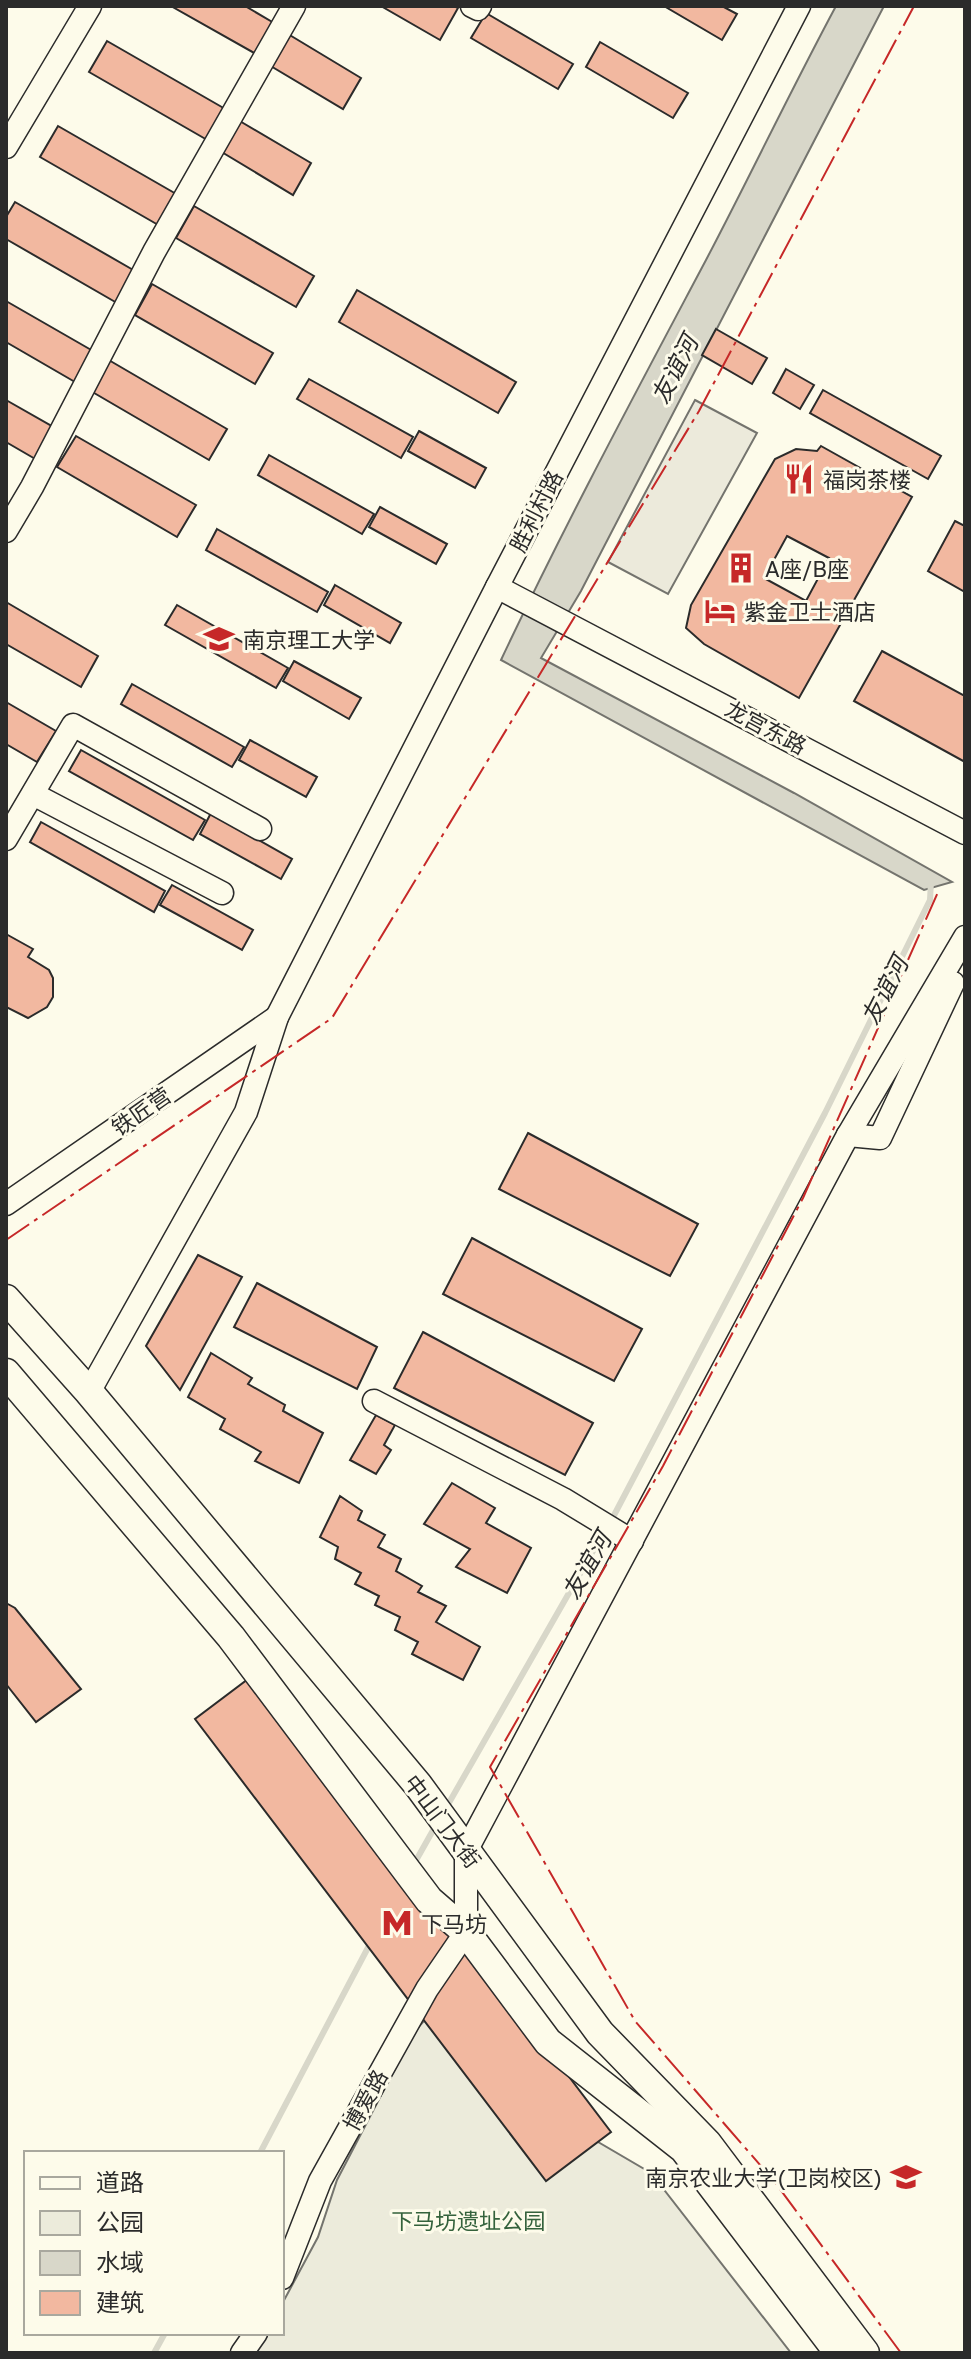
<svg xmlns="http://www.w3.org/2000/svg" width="971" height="2359" viewBox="0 0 971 2359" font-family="'Golos Text','Noto Sans SC',sans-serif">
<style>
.green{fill:#ecebdb;stroke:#74746e;stroke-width:2}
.parking{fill:#eceadb;stroke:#74746e;stroke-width:2}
.water{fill:#d8d7c9;stroke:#74746e;stroke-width:2}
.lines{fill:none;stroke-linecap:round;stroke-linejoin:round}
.stream{stroke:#d8d7c9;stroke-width:6}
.building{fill:#f2b8a0;stroke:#2b2b2b;stroke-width:2;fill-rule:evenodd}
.minor-casing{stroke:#2b2b2b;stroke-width:25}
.major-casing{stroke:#2b2b2b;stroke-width:31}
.minor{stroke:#fdfbea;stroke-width:22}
.major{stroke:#fdfbea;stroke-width:28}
.power{stroke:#c62828;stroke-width:2;stroke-dasharray:28 6 4 6;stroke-linecap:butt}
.labels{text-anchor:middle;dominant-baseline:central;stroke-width:6;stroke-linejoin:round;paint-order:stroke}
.poi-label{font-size:22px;fill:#2b2b2b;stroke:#fdfbea;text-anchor:start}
.street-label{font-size:22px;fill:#2b2b2b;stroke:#fdfbea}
.park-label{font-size:22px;fill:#34623c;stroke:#fdfbea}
.water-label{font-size:24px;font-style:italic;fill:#2b2b2b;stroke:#fdfbea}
</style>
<rect width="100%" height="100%" fill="#fdfbea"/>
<!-- green -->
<path class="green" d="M441 2002 523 2098 651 2173 791 2353H255L266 2333H282V2304L318 2237 337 2180 414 2032Z"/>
<!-- parking -->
<path class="parking" d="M695 400 757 433 668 594 608 562Z"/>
<!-- water -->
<path class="water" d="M836 6H884L581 591 541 658 794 793 952 882 924 890 501 660C565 524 636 392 706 260 750 176 791 90 836 6Z"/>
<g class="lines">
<!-- stream -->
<g class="stream">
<path d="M611 1521 825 1113 930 900 931 881"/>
<path d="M446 1808 605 1530"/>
<path d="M414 1864 436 1825"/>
<path d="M260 2153 372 1940"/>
<path d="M154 2353 165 2333"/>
</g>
</g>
<!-- building -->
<g class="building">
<path d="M171 6H245L274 23 256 54Z"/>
<path d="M381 6H454L458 8 440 40Z"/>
<path d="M664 6H722L737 14 722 40Z"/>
<path d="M486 13 573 64 558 89 471 38Z"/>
<path d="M288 34 361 78 343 109 269 65Z"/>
<path d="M107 41 227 110 209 141 89 72Z"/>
<path d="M600 42 688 93 673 118 586 67Z"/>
<path d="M238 120 311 163 293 195 220 151Z"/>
<path d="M58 126 178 195 160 226 40 157Z"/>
<path d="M15 202 135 271 117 303 6 239V217Z"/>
<path d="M194 206 314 276 296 307 176 238Z"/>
<path d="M152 284 273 353 255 384 135 315Z"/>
<path d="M357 290 516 382 498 413 339 322Z"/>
<path d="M6 301 93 351 75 382 6 342Z"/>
<path d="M716 329 767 358 752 384 702 355Z"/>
<path d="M107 359 227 429 209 460 89 390Z"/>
<path d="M786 369 814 385 800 409 773 393Z"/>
<path d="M309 379 413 437 401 458 297 399Z"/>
<path d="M823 390 941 456 928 479 810 413Z"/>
<path d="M6 400 55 428 37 460 6 442Z"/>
<path d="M419 431 486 468 475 488 408 451Z"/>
<path d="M76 436 196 505 177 537 57 467Z"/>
<path d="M821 446 912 497 799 698 704 644 686 628 691 605 775 459 796 449 817 451ZM787 536 829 558 806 601 764 578Z"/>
<path d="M269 455 374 514 362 534 258 475Z"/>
<path d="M380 507 447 544 436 564 369 527Z"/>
<path d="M955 521 965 526V592L928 571Z"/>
<path d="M217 529 328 592 317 612 206 550Z"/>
<path d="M335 585 401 623 390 643 324 605Z"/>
<path d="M6 602 98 656 81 687 6 644Z"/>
<path d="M177 605 288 668 276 688 165 625Z"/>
<path d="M882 651 965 696V762L854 701Z"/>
<path d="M294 661 361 698 349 719 283 681Z"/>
<path d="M132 684 244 747 232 767 121 704Z"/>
<path d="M6 702 56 731 37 762 6 744Z"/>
<path d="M250 740 317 777 306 797 239 760Z"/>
<path d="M81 750 205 820 193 840 69 771Z"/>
<path d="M211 813 292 859 281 879 200 834Z"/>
<path d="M41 822 165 891 154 912 30 842Z"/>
<path d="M172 885 253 930 242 950 160 905Z"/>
<path d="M6 934 33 949 28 957 49 970 53 978V997L47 1007 28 1018 6 1007Z"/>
<path d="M528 1133 698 1224 670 1276 499 1189Z"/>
<path d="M472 1238 642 1329 614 1381 443 1294Z"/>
<path d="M198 1255 242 1277 180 1390 146 1346Z"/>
<path d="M257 1283 377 1347 357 1389 234 1327Z"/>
<path d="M423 1332 593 1423 565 1475 394 1388Z"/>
<path d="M211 1353 252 1378 248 1384 285 1405 283 1411 323 1433 299 1483 255 1461 261 1452 220 1429 225 1419 188 1397Z"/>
<path d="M376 1415 395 1425 384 1445 391 1450 376 1474 350 1460Z"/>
<path d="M452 1483 495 1508 486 1523 531 1548 507 1593 456 1567 470 1549 424 1524Z"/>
<path d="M340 1496 362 1511 358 1520 385 1535 378 1547 401 1559 396 1571 422 1586 418 1592 446 1606 436 1622 480 1647 463 1680 412 1654 418 1642 395 1630 400 1617 375 1605 379 1596 355 1584 361 1573 335 1559 338 1547 320 1537Z"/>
<path d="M6 1603 15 1608 81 1689 36 1722 6 1684Z"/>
<path d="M260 1670 611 2132 546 2181 195 1719Z"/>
</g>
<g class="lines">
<!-- minor casing -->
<g class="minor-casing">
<g id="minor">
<path d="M472 6 478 9 480 6"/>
<path d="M6 147 90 6"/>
<path d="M6 531 32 487 154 252 294 6"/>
<path d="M497 587 965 833"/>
<path d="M33 794 222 893"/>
<path d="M6 839 73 725 260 829"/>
<path d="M848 1135 880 1138 953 983"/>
<path d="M6 1204 277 1017"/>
<path d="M89 1392 246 1112 277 1017 497 587 799 6"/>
<path d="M374 1401 563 1499 632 1541"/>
<path d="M282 2278 320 2181 427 1989 466 1932V1851L848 1135 965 937"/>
<path d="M242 2353 256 2333"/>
</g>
</g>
<!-- major casing -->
<g class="major-casing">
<g id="major">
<path d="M6 1299 89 1392 418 1785 600 2033 707 2143 865 2353"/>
<path d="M6 1373 231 1637 429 1900 466 1932 548 2042 684 2149 839 2353"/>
</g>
</g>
<!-- minor -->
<use href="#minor" class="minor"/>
<!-- major -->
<use href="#major" class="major"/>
<!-- power -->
<g class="power">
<path d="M6 1240 332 1018 699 411 914 6"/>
<path d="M901 2353 774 2181 635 2021 490 1767 663 1466 803 1198 938 892"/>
</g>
</g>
<!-- icons -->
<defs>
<g id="restaurant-bare" transform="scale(2.4)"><path d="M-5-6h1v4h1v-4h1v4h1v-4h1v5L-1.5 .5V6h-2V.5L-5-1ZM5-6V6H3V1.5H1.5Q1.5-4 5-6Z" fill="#c62828" stroke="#fdfbea" stroke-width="2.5" paint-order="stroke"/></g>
<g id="building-bare" transform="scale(2.4)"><path d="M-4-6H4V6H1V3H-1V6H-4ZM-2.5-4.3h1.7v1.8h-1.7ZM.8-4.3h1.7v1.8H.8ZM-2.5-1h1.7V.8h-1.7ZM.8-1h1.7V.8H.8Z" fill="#c62828" stroke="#fdfbea" stroke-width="2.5" paint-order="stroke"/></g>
<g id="hotel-bare" transform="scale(2.4)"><path d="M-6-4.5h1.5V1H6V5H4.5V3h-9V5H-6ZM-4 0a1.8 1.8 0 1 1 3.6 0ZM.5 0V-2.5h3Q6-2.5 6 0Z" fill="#c62828" stroke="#fdfbea" stroke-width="2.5" paint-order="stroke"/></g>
<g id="university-bare" transform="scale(2.4)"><path d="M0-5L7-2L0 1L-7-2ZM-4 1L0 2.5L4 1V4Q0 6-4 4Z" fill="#c62828" stroke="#fdfbea" stroke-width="2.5" paint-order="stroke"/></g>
<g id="metro-bare" transform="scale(2.4)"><path d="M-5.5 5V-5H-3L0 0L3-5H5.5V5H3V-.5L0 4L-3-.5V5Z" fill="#c62828" stroke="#fdfbea" stroke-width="2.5" paint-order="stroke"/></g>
</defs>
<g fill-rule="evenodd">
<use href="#restaurant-bare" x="799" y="479"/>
<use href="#building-bare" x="741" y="568"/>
<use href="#hotel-bare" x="720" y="611"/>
<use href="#university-bare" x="219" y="639"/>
<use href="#metro-bare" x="397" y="1923"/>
<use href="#university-bare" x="906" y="2177"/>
</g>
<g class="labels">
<!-- poi labels -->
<g class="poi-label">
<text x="823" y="479">福岗茶楼</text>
<text x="765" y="568">A座/B座</text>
<text x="744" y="611">紫金卫士酒店</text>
<text x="243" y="639">南京理工大学</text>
<text x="421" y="1923">下马坊</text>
<text x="882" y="2177" text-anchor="end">南京农业大学(卫岗校区)</text>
</g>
<!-- street labels -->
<g class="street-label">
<text transform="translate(536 511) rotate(-63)">胜利村路</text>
<text transform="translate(766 727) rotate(28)">龙宫东路</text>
<text transform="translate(141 1111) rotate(-35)">铁匠营</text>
<text transform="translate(443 1821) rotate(53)">中山门大街</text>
<text transform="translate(365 2100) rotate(-61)">博爱路</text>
</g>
<!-- park labels -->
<g class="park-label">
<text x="468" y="2220">下马坊遗址公园</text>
</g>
<!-- water labels -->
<g class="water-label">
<text transform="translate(674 369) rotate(-63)">友谊河</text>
<text transform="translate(884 990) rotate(-63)">友谊河</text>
<text transform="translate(586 1565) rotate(-60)">友谊河</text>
</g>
</g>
<!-- border -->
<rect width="971" height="2359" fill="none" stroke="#2b2b2b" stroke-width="16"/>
<!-- legend -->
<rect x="24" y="2151" width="260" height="184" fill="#fdfbea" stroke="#a9a89e" stroke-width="2"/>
<rect x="40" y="2177" width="40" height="12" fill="#fdfbea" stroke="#a9a89e" stroke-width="2"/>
<text x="96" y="2191" font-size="24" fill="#2b2b2b">道路</text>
<rect x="40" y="2211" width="40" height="24" fill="#ecebdb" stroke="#a9a89e" stroke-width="2"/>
<text x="96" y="2231" font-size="24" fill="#2b2b2b">公园</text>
<rect x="40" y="2251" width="40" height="24" fill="#d8d7c9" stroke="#a9a89e" stroke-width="2"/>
<text x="96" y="2271" font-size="24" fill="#2b2b2b">水域</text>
<rect x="40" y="2291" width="40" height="24" fill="#f2b8a0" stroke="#a9a89e" stroke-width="2"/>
<text x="96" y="2311" font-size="24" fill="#2b2b2b">建筑</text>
</svg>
